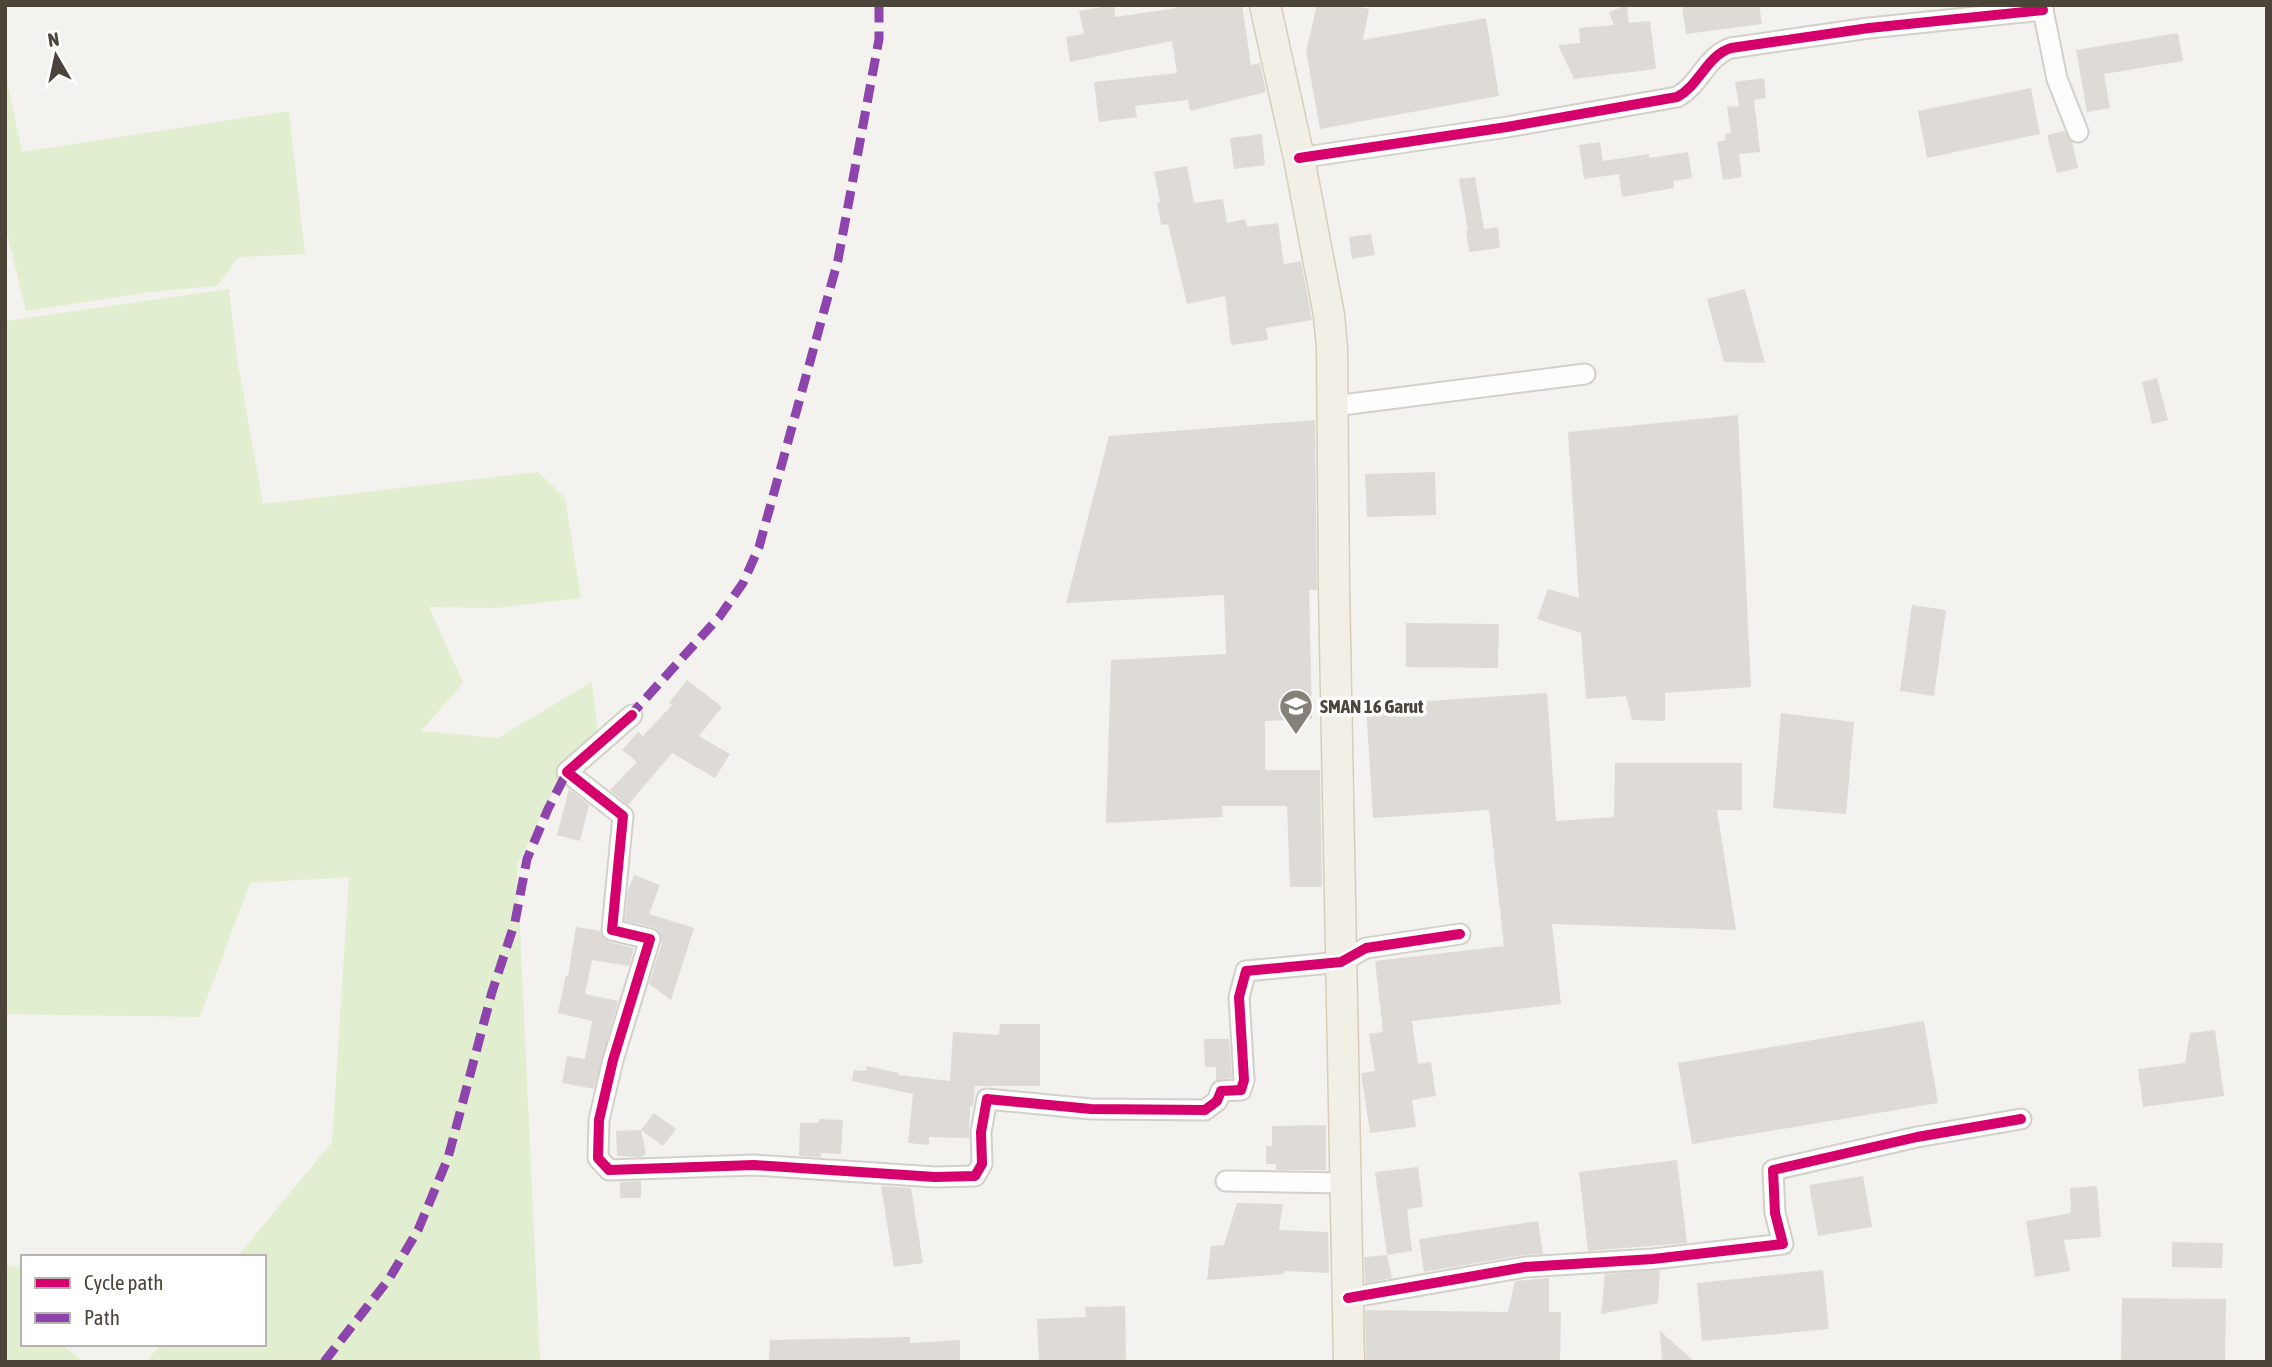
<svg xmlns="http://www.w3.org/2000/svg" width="2272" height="1367" viewBox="0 0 2272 1367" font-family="'Asap Condensed',sans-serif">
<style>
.green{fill:#e1eecf}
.building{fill:#dedbd6}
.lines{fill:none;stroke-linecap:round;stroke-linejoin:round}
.street-casing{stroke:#d2d0cb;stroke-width:23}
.primary-casing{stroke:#d6cebb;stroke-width:33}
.street{stroke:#fdfdfc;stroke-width:19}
.primary{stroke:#f2efe6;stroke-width:30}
.quiet{stroke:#8e44ad;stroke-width:9;stroke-dasharray:18 9;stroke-linecap:butt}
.cycleway-casing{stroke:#fff;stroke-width:15}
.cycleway{stroke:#d6006c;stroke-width:10}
.labels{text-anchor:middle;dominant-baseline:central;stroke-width:7;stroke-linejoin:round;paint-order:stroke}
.poi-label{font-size:19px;font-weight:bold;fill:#4b4439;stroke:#fff;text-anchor:start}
</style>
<rect width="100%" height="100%" fill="#f4f2ee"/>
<!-- green -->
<g class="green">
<path d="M5 71 22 152 289 111 305 254 239 257 217 286 151 292 26 311 5 225Z"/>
<path d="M229 289 237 358 263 504 538 472 565 498 581 598 496 608 429 607 463 683 421 731 498 738 592 682 598 735 561 775 517 866 540 1362H146L161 1344H264V1257H237L332 1142 349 877 250 883 200 1017 5 1014V321Z"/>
<path d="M5 1266 23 1267V1344H60L85 1362H5Z"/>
</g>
<!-- building -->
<g class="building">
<path d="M1114 5 1115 17 1177 8V5H1242L1251 65 1260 63 1266 92 1190 111 1188 100 1135 106 1137 117 1099 122 1094 82 1177 73 1172 41 1070 62 1066 37 1084 34 1079 11Z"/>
<path d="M1317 5H1351L1369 9 1363 40 1486 18 1499 96 1320 129 1306 51Z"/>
<path d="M1627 5 1629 23 1650 21 1656 69 1574 79 1558 45 1580 43 1579 28 1614 25 1609 12Z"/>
<path d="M1682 5H1759L1762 24 1686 34Z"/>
<path d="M2178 33 2183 61 2104 74 2110 108 2087 112 2076 50Z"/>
<path d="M1764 78 1766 98 1754 100 1760 152 1739 154 1742 177 1723 180 1717 142 1726 140 1725 134 1731 133 1727 107 1739 106 1735 82Z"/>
<path d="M2031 88 2040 134 1927 158 1918 111Z"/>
<path d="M2064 131 2072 142 2078 168 2057 173 2047 135Z"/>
<path d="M1262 134 1265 165 1234 169 1230 138Z"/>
<path d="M1600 142 1603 161 1649 154V158L1688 152 1692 178 1673 181 1674 188 1622 197 1619 174 1584 179 1579 145Z"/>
<path d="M1187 166 1194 203 1223 199 1227 223 1245 219 1247 227 1278 223 1284 264 1301 261 1312 320 1266 328 1268 340 1231 345 1225 296 1187 304 1168 224 1161 225 1157 203 1160 202 1154 172Z"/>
<path d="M1475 177 1484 229 1498 227 1500 248 1469 252 1466 231H1468L1459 179Z"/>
<path d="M1371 234 1375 255 1352 259 1349 237Z"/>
<path d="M1745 289 1765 363 1724 362 1707 299Z"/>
<path d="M2157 378 2168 420 2152 424 2142 382Z"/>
<path d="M1738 415 1751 687 1665 693V721L1632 720 1626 696 1586 699 1581 633 1537 619 1548 589 1579 598 1568 432Z"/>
<path d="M1315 420 1317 590H1309L1312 719 1265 721V770H1320L1322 887H1290L1287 806H1222L1223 817 1106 823 1111 660 1226 654 1224 595 1066 603 1109 436Z"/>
<path d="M1435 472 1436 515 1367 517 1365 474Z"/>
<path d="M1912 605 1946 610 1934 696 1900 691Z"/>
<path d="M1406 623 1499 624 1498 668 1406 667Z"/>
<path d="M687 680 722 707 699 736 730 754 715 778 672 753 628 805 610 790 637 762 622 750 638 732 643 736 672 705 669 703Z"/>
<path d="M1547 693 1556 821 1614 817 1615 763H1742V810H1717L1736 930 1552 924 1561 1004 1412 1021 1418 1064 1431 1062 1436 1096 1412 1100 1416 1127 1370 1133 1361 1073 1375 1071 1369 1034 1383 1032 1375 961 1504 946 1489 810 1373 818 1366 705Z"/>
<path d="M1781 713 1854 722 1846 814 1773 808Z"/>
<path d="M569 789 589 805 580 841 557 835Z"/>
<path d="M634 875 660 885 649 914 694 928 671 1000 649 984 662 943 659 931 653 927 625 921 628 891Z"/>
<path d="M576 927 600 931 604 939 609 942 634 948 629 966 592 960 585 994 618 1001 594 1089 562 1083 567 1056 585 1059 592 1021 558 1013 566 975 568 976Z"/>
<path d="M1924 1021 1938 1103 1692 1144 1678 1063Z"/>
<path d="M1000 1024H1040V1086H975L973 1107 970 1106 969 1138 929 1137V1145L908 1143 913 1094 852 1081 854 1070 866 1071 867 1066 899 1073 898 1075 950 1081 953 1032 999 1035Z"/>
<path d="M2215 1030 2224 1096 2143 1107 2138 1069 2185 1063 2190 1033Z"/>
<path d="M1204 1039H1229L1232 1078 1216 1080V1067H1205Z"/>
<path d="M654 1113 676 1129 663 1146 641 1130Z"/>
<path d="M819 1119 843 1120 841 1154 821 1153V1157L799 1156 800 1123H819Z"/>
<path d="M1326 1125V1170H1276V1164H1266V1146H1272V1126Z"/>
<path d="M641 1130 646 1154 641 1157 617 1156 616 1131Z"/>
<path d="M1677 1160 1687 1243 1588 1251 1579 1172Z"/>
<path d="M1418 1167 1423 1207 1407 1209 1412 1251 1387 1255 1375 1172Z"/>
<path d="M1863 1176 1872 1227 1818 1236 1809 1185Z"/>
<path d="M641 1181V1198H620V1182Z"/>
<path d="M881 1186 911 1188 923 1263 894 1267Z"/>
<path d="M2097 1186 2101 1237 2064 1240 2070 1271 2035 1277 2026 1221 2071 1213 2070 1188Z"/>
<path d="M1237 1203 1283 1204 1279 1230 1328 1232 1329 1273 1284 1271V1274L1207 1280 1211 1246 1224 1245Z"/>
<path d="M1538 1221 1543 1254 1523 1255 1424 1272 1419 1239Z"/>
<path d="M2172 1242 2223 1243 2222 1268 2172 1267Z"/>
<path d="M1387 1255 1392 1278 1365 1283 1364 1257Z"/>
<path d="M1660 1270 1658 1303 1601 1314 1605 1274Z"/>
<path d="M1823 1270 1829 1329 1702 1341 1697 1283Z"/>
<path d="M1549 1278V1312H1561L1560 1362H1366L1365 1310 1508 1312 1515 1281Z"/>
<path d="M2122 1298 2226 1299 2225 1362H2121Z"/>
<path d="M1125 1306 1126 1362H1039L1037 1319 1086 1317 1085 1307Z"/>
<path d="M1660 1331 1695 1362H1662Z"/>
<path d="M910 1337V1343L960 1340V1362H769L770 1340Z"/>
</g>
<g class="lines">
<!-- street casing -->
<g class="street-casing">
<g id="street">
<path d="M2042 5 2057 79 2078 132"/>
<path d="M1299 158 1507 127 1677 97C1700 85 1706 56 1731 48L1869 28 2043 10"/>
<path d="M1334 406 1585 374"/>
<path d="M632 715 567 772 623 816 612 930 650 939 613 1060 599 1120 598 1158 609 1170 754 1165 935 1177 975 1176 982 1164 981 1132 987 1099 1091 1109 1205 1110 1217 1101 1221 1091 1241 1090 1244 1080 1239 997 1246 971 1341 962 1366 948 1460 934"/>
<path d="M1226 1181 1345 1183"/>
<path d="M1348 1298 1525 1267 1653 1259 1783 1244 1775 1213 1773 1170 1917 1137 2021 1119"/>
</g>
</g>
<!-- primary casing -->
<g class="primary-casing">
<path id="primary" d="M1265 5 1299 158 1329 315 1332 348 1334 588 1349 1362"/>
</g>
<!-- street -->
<use href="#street" class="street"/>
<!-- primary -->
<use href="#primary" class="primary"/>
<!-- quiet -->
<g class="quiet">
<path d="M628 718 720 616 743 583 759 547 838 260 879 39V5"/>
<path d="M324 1362 389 1279 418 1230 448 1158 492 992 515 922 527 859 548 809 567 772"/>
</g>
<!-- cycleway casing -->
<g class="cycleway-casing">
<g id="cycleway">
<path d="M1299 158 1507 127 1677 97C1700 85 1706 56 1731 48L1869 28 2043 10"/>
<path d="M632 715 567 772 623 816 612 930 650 939 613 1060 599 1120 598 1158 609 1170 754 1165 935 1177 975 1176 982 1164 981 1132 987 1099 1091 1109 1205 1110 1217 1101 1221 1091 1241 1090 1244 1080 1239 997 1246 971 1341 962 1366 948 1460 934"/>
<path d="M1348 1298 1525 1267 1653 1259 1783 1244 1775 1213 1773 1170 1917 1137 2021 1119"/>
</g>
</g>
<!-- cycleway -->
<use href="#cycleway" class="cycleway"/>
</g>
<!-- icons -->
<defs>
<g id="school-pin" transform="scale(1.75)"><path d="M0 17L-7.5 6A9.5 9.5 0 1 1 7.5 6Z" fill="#868178" stroke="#fff"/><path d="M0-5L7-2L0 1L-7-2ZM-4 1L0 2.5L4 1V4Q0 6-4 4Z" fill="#fff"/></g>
</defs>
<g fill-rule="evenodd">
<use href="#school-pin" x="1296" y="706"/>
</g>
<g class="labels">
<!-- poi labels -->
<g class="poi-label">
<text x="1320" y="706">SMAN 16 Garut</text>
</g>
</g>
<!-- border -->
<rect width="2272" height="1367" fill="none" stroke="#4b4439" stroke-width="14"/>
<!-- legend -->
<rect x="21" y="1255" width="245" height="91" fill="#ffffff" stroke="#b7b4b0" stroke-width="2"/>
<rect x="35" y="1278" width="35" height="10" fill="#d6006c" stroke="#b7b4b0" stroke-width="2"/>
<text x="84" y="1290" font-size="21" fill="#4b4439">Cycle path</text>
<rect x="35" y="1313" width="35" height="10" fill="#8e44ad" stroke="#b7b4b0" stroke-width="2"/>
<text x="84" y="1325" font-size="21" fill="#4b4439">Path</text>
<!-- north arrow -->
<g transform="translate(56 56) rotate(351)" stroke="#ffffff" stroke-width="5" paint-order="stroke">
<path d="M0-5L12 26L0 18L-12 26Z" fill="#4b4439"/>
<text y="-10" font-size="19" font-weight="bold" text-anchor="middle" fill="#4b4439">N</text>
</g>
</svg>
